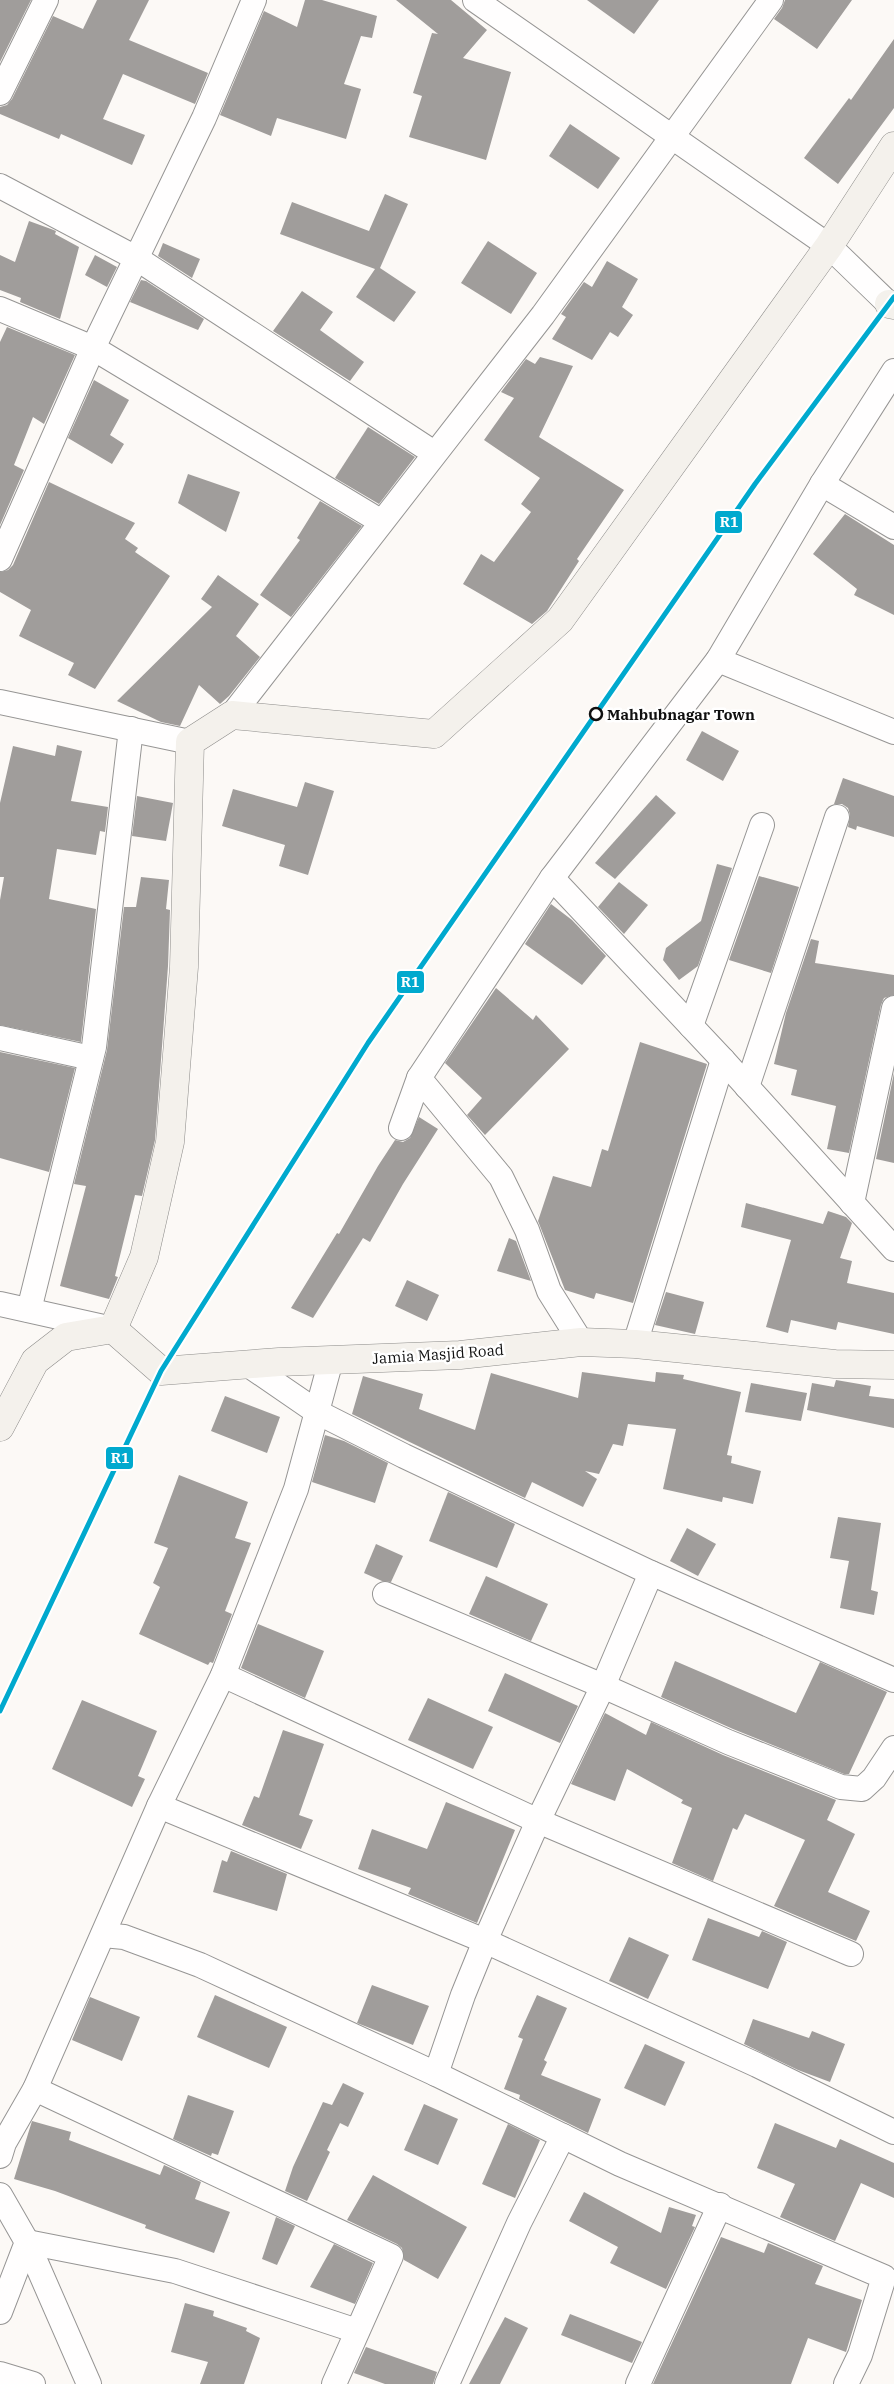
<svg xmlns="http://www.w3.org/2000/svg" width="894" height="2384" viewBox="0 0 894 2384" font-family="'IBM Plex Serif',serif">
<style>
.building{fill:#a09d9b}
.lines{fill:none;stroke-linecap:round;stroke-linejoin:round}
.street-casing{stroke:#969594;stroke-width:26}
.secondary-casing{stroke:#8d8c8a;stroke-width:29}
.street{stroke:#fffefe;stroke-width:24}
.secondary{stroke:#f4f1ec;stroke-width:28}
.rail-1-casing{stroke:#fff;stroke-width:9}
.rail-1{stroke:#00a9ce;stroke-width:5}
.stop-dot{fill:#fff;stroke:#101010;stroke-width:2.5}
.labels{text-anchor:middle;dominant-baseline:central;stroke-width:5;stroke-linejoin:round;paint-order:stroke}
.stop-label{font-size:15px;font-weight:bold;fill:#101010;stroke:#fff;text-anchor:start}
.street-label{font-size:15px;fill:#101010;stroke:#fff}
.line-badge{stroke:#fff;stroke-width:2}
.badge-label{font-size:14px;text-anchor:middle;font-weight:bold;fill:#fff}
</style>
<rect width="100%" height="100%" fill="#fcf9f6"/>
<!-- building -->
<g class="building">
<path d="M0 0H31L0 62Z"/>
<path d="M97 0H149L129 40 208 73 195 104 123 74 103 119 145 135 132 165 61 134 59 139 0 114V107L7 105 12 99 53 16 83 29Z"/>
<path d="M305 0H322L377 16 372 38 361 36 344 84 361 89 346 139 277 118 271 136 220 115 264 11 297 27Z"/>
<path d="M396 0H451L487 30 463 58 511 72 486 160 409 137 422 96 413 93 432 33 438 34Z"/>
<path d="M587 0H659L634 34Z"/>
<path d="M785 0H852L817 49 774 19 782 8Z"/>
<path d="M894 39V108L838 184 804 158 849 98 851 100Z"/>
<path d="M570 124 620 158 598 189 549 156Z"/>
<path d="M385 194 408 204 380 268 416 292 394 322 356 297 375 269 280 234 292 202 369 231Z"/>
<path d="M29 221 51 229 56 231 55 234 79 247 60 319 20 302 21 298 0 290V255L15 262Z"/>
<path d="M488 241 537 273 511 314 461 283Z"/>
<path d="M163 243 200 259 192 278 158 256Z"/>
<path d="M95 255 117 267 107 287 85 275Z"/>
<path d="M607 261 638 279 622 307 633 315 618 337 610 332 592 360 552 339 566 317 561 314 584 282 592 287Z"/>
<path d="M141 280 146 281 204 319 198 330 130 302Z"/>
<path d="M302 291 333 312 320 330 364 362 350 381 273 331Z"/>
<path d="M7 327 75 355 44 424 33 417 14 465 24 470 0 525V342Z"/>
<path d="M540 357 573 366 539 437 624 490 577 559 579 561 547 611 532 624 463 584 481 554 494 562 531 512 521 504 540 478 484 440 514 398 501 392 526 359 535 364Z"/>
<path d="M94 380 129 400 110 435 124 444 112 464 68 438Z"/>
<path d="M368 427 415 457 379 504 335 478Z"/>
<path d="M188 474 240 492 226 532 178 503Z"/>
<path d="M49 482 135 523 125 539 138 548 135 552 170 576 95 689 68 675 74 663 19 636 31 610 0 592V572L8 570 13 565Z"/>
<path d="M320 501 362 526 291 617 260 595 300 540 297 538Z"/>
<path d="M845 514 894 545V615L854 595 857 589 813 554Z"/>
<path d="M218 575 259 604 236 636 260 657 229 696 220 704 199 685 180 726 161 722 117 701 212 607 201 599Z"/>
<path d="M702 731 739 751 723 781 686 760Z"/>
<path d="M57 745 82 751 71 801 108 807 105 832 100 831 96 855 57 849 49 899 96 909 81 1042 0 1025V900L4 877H0V803L13 746 55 756Z"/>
<path d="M843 778 894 796V837L857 826 856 830 848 827 850 815 848 808 842 804H834Z"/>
<path d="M305 782 334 791 308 875 279 866 285 845 222 826 233 789 297 807Z"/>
<path d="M656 795 676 813 615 879 595 863Z"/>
<path d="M137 796 173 803 166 841 132 836Z"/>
<path d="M717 864 732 868 698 966 679 980 663 960 666 948 701 921Z"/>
<path d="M759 876 799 887 771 973 729 960Z"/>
<path d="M141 877 169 880 166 909 170 910 168 966 155 1140 142 1196 135 1195 115 1276 118 1277 109 1299 60 1286 86 1186 74 1184 107 1050 124 907H136Z"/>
<path d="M619 882 648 905 624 934 598 907Z"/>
<path d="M551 904 572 920 606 956 582 985 525 944Z"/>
<path d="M811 939 819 941 815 963 894 975V995L884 998 881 1005 849 1153 827 1149 836 1106 791 1095 797 1070 774 1064 786 1013Z"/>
<path d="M496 988 533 1020 536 1015 569 1049 485 1135 467 1115 482 1098 445 1063Z"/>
<path d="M640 1042 707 1064 633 1303 596 1293 594 1299 565 1290 538 1221 553 1176 591 1187 602 1149 608 1151Z"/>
<path d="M0 1052 75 1068 49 1172 0 1158Z"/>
<path d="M894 1073V1163L876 1159Z"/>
<path d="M419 1117 438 1129 403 1184 370 1242 363 1238 313 1318 291 1308 337 1233 339 1234 378 1166 395 1140 403 1142 410 1138Z"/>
<path d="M746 1203 823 1224 828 1211 846 1217 852 1223 840 1258 852 1261 847 1283 894 1293V1334L838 1322 836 1330 791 1320 788 1333 766 1327 791 1240 741 1227Z"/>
<path d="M509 1238 516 1241 531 1281 497 1271Z"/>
<path d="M407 1280 439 1295 427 1321 395 1306Z"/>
<path d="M666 1292 704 1302 695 1334 655 1325Z"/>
<path d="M582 1372 655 1382 656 1372 684 1375 683 1379 741 1392 727 1455 732 1456 731 1463 761 1471 753 1504 723 1497 722 1502 663 1489 676 1429 628 1424 623 1446 613 1444 599 1474 585 1471 597 1479 583 1507 532 1482 525 1498 352 1414 363 1376 423 1394 419 1409 475 1430 491 1373 578 1398Z"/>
<path d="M836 1380 871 1386 869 1396 894 1399V1428L807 1410 812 1383 834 1387Z"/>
<path d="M751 1383 807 1393 801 1421 745 1412Z"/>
<path d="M225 1396 280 1417 267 1453 211 1431Z"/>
<path d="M325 1435 344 1441 388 1463 375 1503 312 1482Z"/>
<path d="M179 1475 248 1502 235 1538 251 1543 225 1611 232 1614 213 1663 210 1662 208 1665 139 1634 160 1587 153 1583 168 1548 154 1543Z"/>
<path d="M448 1492 515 1524 497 1568 429 1541Z"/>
<path d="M838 1517 881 1523 871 1590 878 1592 874 1615 840 1608 849 1561 830 1558Z"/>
<path d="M687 1528 716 1544 698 1576 670 1561Z"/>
<path d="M376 1544 403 1556 391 1582 382 1581 364 1573Z"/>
<path d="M486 1576 548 1604 531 1641 469 1614Z"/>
<path d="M258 1624 324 1651 305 1698 241 1668Z"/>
<path d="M675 1661 796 1713 820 1662 887 1692 849 1774H844L733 1729 661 1697Z"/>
<path d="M505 1673 578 1706 560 1743 488 1711Z"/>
<path d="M428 1698 493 1727 473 1769 408 1740Z"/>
<path d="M82 1700 157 1731 138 1776 145 1779 132 1807 52 1769Z"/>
<path d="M605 1713 646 1735 651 1722 723 1755 836 1800 827 1820 855 1834 828 1892 870 1911 856 1941 774 1906 805 1840 745 1814 737 1830 733 1828 713 1881 672 1863 692 1808 681 1803 683 1800 627 1769 615 1801 571 1784Z"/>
<path d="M283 1730 324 1744 299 1815 313 1820 301 1849 242 1825 254 1796 259 1798Z"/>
<path d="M446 1802 515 1830 477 1923 408 1894 411 1888 358 1869 372 1829 427 1849Z"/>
<path d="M231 1851 287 1874 277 1911 213 1892 222 1860 227 1862Z"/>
<path d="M708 1918 759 1937 762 1931 787 1942 768 1989 692 1960Z"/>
<path d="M629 1937 669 1955 648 1999 609 1981Z"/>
<path d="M372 1985 429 2006 413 2045 357 2023Z"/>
<path d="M215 1995 287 2027 269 2068 197 2037Z"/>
<path d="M537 1995 567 2008 544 2060 547 2062 541 2075 601 2099 588 2133 519 2099 520 2095 504 2089 523 2039 518 2037Z"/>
<path d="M90 1997 140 2017 122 2061 72 2040Z"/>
<path d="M753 2019 809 2038 812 2031 845 2044 830 2082 798 2070 744 2044Z"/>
<path d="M645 2044 685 2062 665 2106 624 2088Z"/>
<path d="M343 2083 364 2093 348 2127 340 2123 327 2150 330 2152 307 2201 285 2191 293 2167 323 2102 332 2105Z"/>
<path d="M188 2095 234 2111 218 2155 212 2153 211 2156 173 2139Z"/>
<path d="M424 2104 458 2119 438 2165 404 2150Z"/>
<path d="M32 2121 71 2132 69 2140 160 2175 164 2165 201 2182 195 2199 230 2212 214 2253 145 2228 146 2225 55 2191 14 2179Z"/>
<path d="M775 2123 836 2148 840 2139 894 2163V2198L861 2183 835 2241 780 2217 795 2184 757 2168Z"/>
<path d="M508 2124 540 2140 515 2198 482 2184Z"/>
<path d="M373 2175 467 2227 438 2279 404 2260 402 2248 397 2244 347 2220Z"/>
<path d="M584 2192 661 2233 669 2207 696 2215 692 2226 695 2227 666 2289 610 2263 618 2247 569 2221Z"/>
<path d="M276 2217 295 2226 277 2265 262 2259Z"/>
<path d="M721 2237 764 2253 768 2243 823 2266 815 2284 862 2300 846 2352 808 2338 791 2384H653Z"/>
<path d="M334 2244 373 2263 355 2304 310 2287Z"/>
<path d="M185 2303 214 2311 213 2316 247 2328 246 2331 260 2338 244 2384H200L208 2362 171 2352Z"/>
<path d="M570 2314 642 2342 632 2363 561 2335Z"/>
<path d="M505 2317 528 2328 500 2384H469Z"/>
<path d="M366 2347 437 2372 433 2384H385L354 2373Z"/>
</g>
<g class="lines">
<!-- street casing -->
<g class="street-casing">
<g id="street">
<path d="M475 0 829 246 889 304"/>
<path d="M0 93 46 0"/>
<path d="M0 186 136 258 434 453"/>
<path d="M0 309 93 348 380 521"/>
<path d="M822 484 894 527"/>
<path d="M0 559 93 348 204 118 254 0"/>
<path d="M718 660 894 732"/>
<path d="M0 702 190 742"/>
<path d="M232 715 543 315 771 0"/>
<path d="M552 878 723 1060 894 1249"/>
<path d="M691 1026 762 825"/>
<path d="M0 1038 91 1058"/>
<path d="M419 1078 501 1177 527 1230 549 1291 581 1342"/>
<path d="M747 1087 837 817"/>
<path d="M401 1128 419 1078 552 878 718 660 822 484 894 371"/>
<path d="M852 1203 894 1008"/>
<path d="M0 1304 108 1328"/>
<path d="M29 1310 94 1047 131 729"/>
<path d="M635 1344 723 1060"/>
<path d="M651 1573 894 1680"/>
<path d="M385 1594 603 1686 728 1742 841 1787 862 1789 874 1778 894 1748"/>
<path d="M223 1675 538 1821 603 1686 651 1573 404 1456 317 1412 247 1364"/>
<path d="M103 1935 124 1937 200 1965 436 2074 463 1995 485 1941 159 1806 223 1675 296 1489 331 1360"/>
<path d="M851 1954 538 1821 485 1941 757 2065 894 2132"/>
<path d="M436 2074 620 2164 884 2277 860 2355 846 2384"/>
<path d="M35 2089 391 2256 334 2384"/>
<path d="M0 2156 4 2143 35 2089 159 1806"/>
<path d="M0 2195 27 2242 0 2312"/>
<path d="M27 2242 175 2271 357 2331"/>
<path d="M27 2242 89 2384"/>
<path d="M0 2374 33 2384"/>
<path d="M447 2384 519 2223 563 2136"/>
<path d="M638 2384 720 2205"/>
</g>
</g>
<!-- secondary casing -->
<g class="secondary-casing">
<g id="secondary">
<path d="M889 304 894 305"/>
<path d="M113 1329 161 1371 279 1362 460 1355 581 1342 635 1344 835 1364 894 1365"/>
<path d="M0 1427 35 1361 66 1337 113 1329 144 1257 170 1142 184 967 190 742 232 715 434 734 560 620 829 246 894 146"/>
</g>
</g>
<!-- street -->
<use href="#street" class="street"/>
<!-- secondary -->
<use href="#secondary" class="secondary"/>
<!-- rail-1 casing -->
<g class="rail-1-casing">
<path id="rail-1" d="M0 1711 161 1371 368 1043 755 484 894 297"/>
</g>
<!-- rail-1 -->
<use href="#rail-1" class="rail-1"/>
</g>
<!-- markers -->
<circle class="stop-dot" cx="596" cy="714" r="6"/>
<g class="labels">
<!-- stop labels -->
<g class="stop-label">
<text x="607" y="714">Mahbubnagar Town</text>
</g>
<!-- street labels -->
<g class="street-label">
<text transform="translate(438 1354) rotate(-4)">Jamia Masjid Road</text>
</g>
</g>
<g class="line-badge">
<rect x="714" y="510" width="29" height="24" rx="5" fill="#00a9ce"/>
<rect x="396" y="970" width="29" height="24" rx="5" fill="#00a9ce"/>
<rect x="105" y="1446" width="29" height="24" rx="5" fill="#00a9ce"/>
</g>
<g class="badge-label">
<text x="729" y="527">R1</text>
<text x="410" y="987">R1</text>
<text x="120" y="1463">R1</text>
</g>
</svg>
